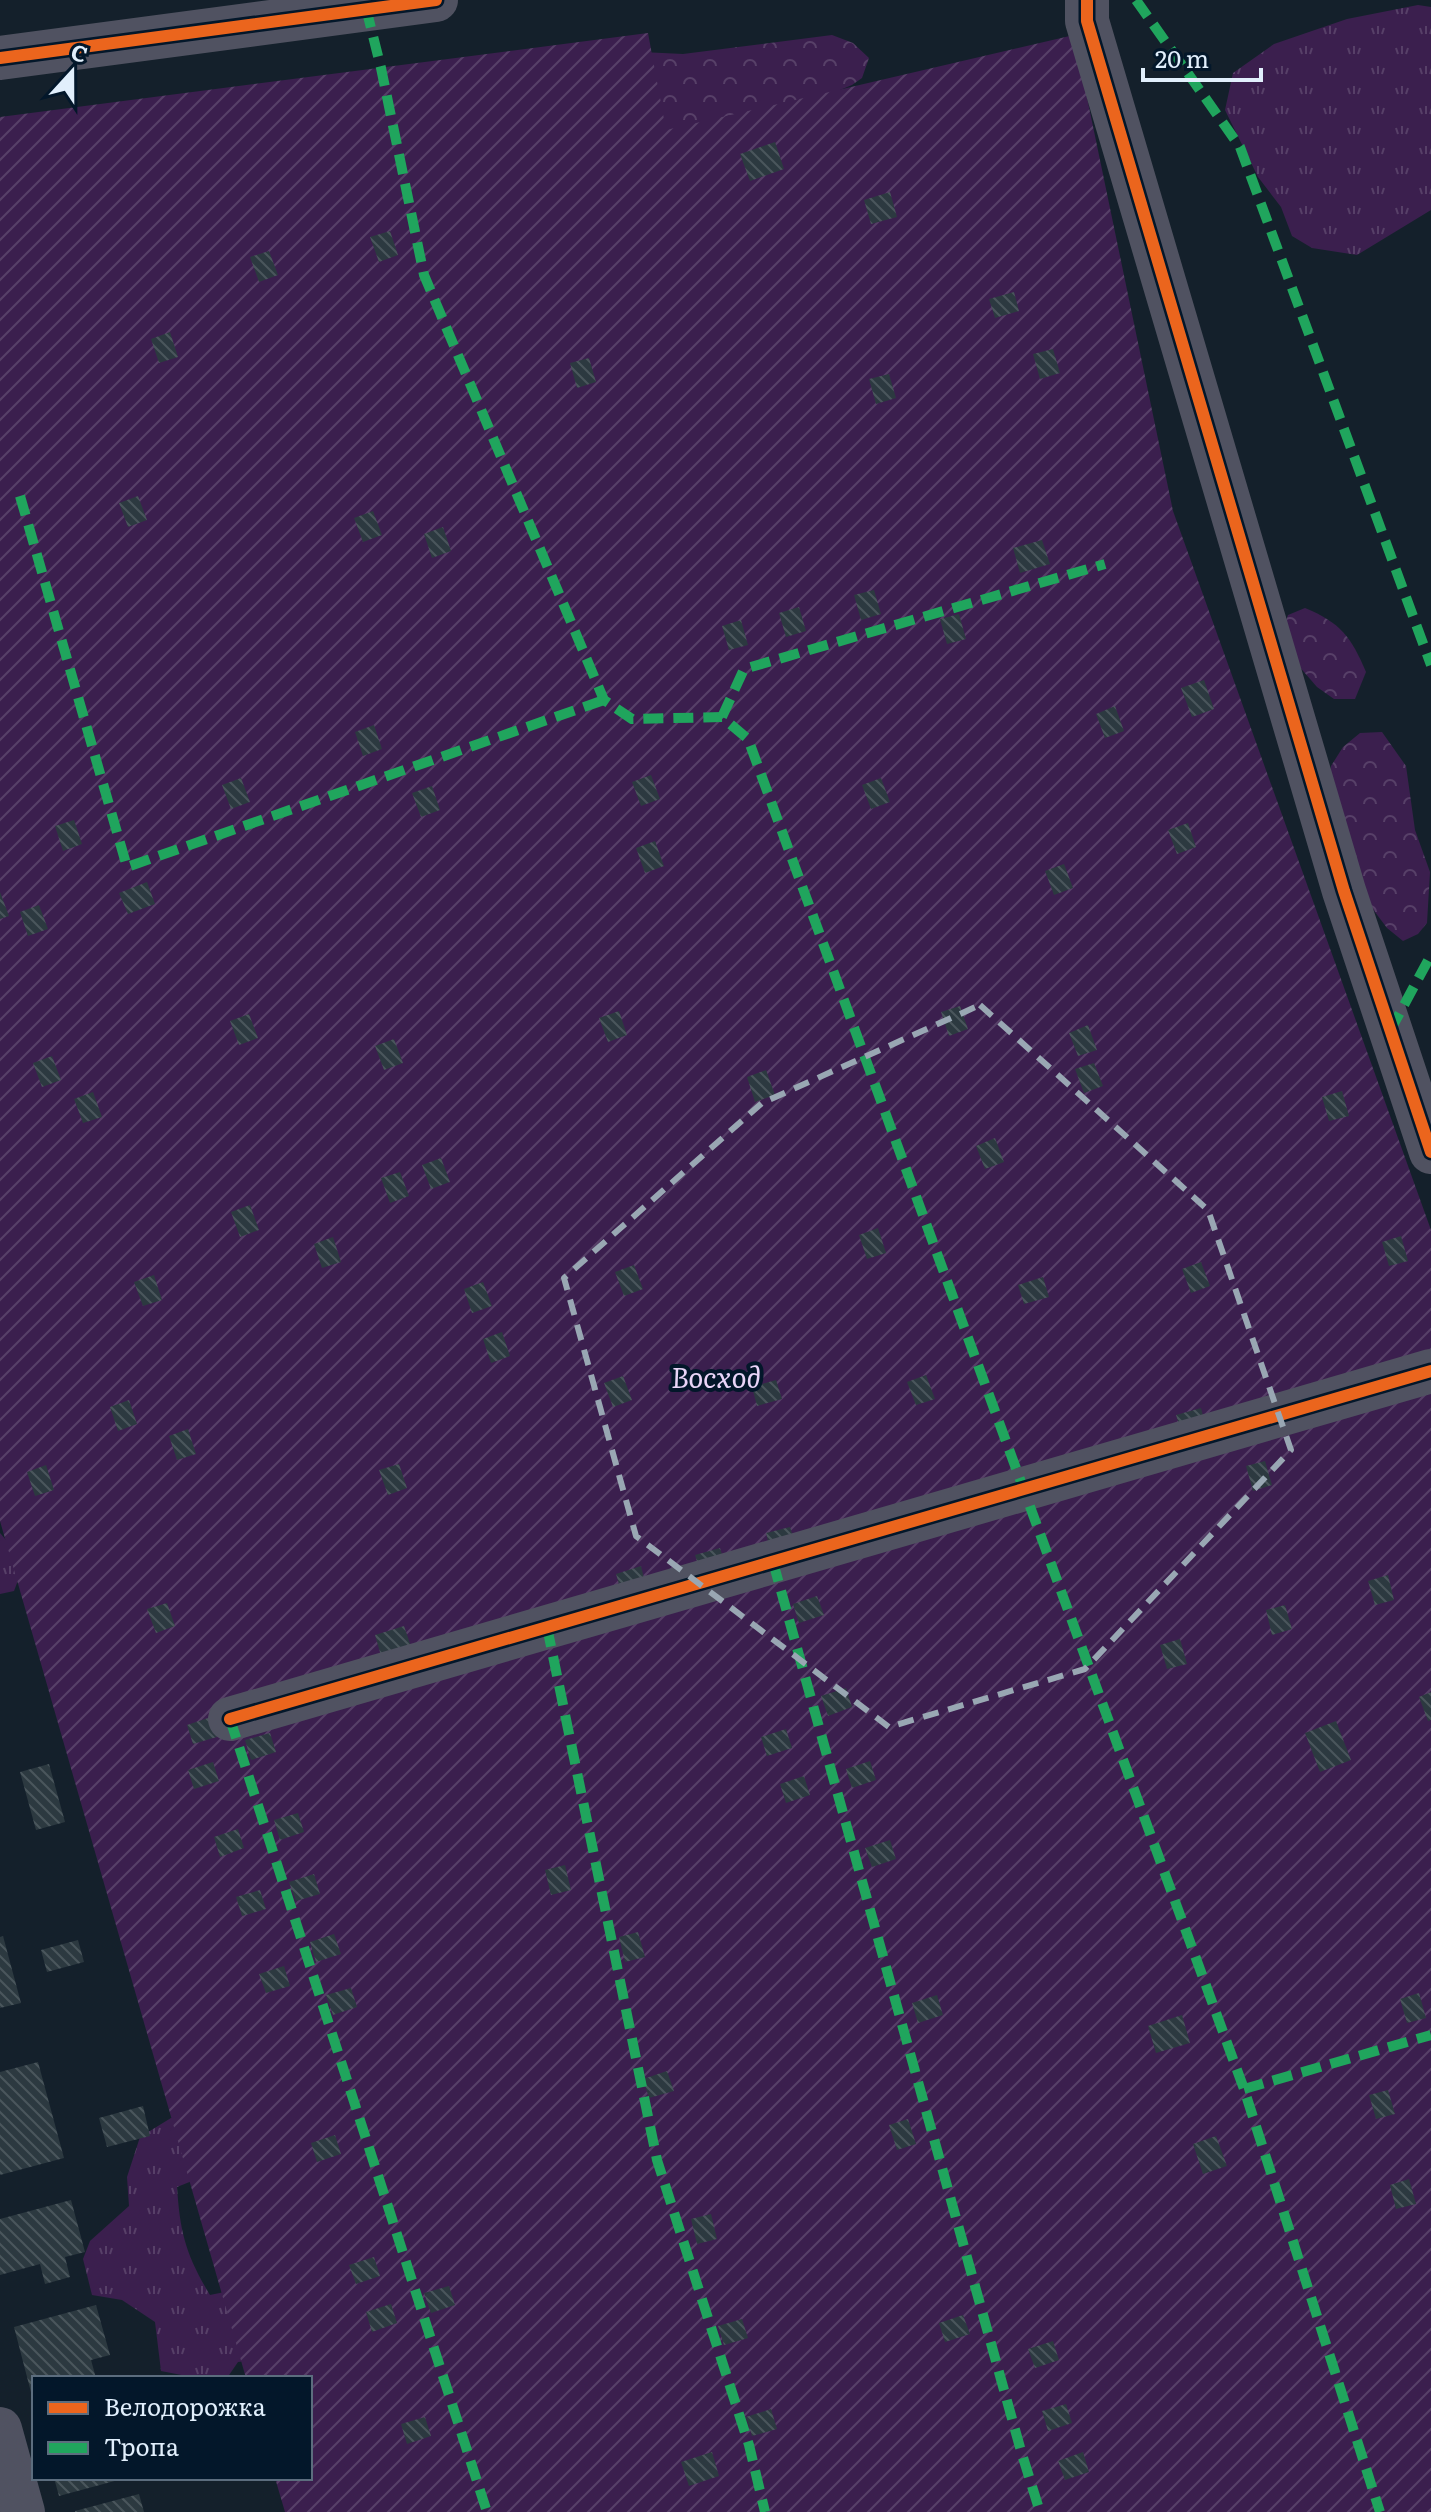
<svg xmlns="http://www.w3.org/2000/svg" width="1431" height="2512" viewBox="0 0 1431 2512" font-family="Literata,serif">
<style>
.grass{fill:url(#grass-tufts)}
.forest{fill:url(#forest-crowns)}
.garden{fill:url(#garden-furrows)}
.building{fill:url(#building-back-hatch)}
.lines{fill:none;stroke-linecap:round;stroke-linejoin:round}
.minor{stroke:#505261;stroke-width:44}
.quiet{stroke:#20a55d;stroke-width:10;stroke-dasharray:20 10;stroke-linecap:butt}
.cycleway-casing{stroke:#03172a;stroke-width:17}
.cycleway{stroke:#eb651d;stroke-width:12}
.marked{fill:none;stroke:#99a7b3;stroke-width:6;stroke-dasharray:16 10;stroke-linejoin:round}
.labels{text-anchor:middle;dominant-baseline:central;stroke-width:8;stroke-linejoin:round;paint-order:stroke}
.park-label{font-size:28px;font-style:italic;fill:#ead5f8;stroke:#03172a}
</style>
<defs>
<pattern id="grass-tufts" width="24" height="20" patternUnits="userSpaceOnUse" patternTransform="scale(2)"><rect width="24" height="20" fill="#3b1f4e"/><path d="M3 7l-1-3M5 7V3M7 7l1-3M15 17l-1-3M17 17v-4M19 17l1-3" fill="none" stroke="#574068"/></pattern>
<pattern id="forest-crowns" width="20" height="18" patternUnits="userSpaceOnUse" patternTransform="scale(2)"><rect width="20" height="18" fill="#3b1f4e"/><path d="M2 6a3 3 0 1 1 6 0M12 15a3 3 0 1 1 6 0" fill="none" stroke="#574068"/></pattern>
<pattern id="garden-furrows" width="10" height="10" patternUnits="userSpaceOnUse" patternTransform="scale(2)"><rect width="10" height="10" fill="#3b1f4e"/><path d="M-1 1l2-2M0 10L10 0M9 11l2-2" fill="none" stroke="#574068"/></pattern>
<pattern id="building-back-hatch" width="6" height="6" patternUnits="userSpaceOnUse" patternTransform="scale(2)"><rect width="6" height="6" fill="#2c3940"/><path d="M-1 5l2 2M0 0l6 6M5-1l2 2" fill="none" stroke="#4a565c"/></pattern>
</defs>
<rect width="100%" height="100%" fill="#14202b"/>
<!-- grass -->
<g class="grass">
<path d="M1418 5 1431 7V210L1357 255 1312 248 1292 236 1281 207 1258 177 1225 110 1233 73 1274 44 1347 19Z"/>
<path d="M0 1533 25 1562 14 1591 0 1594Z"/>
<path d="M171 2118 200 2119 197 2179 177 2187C180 2233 186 2255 210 2295L259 2285 270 2358 238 2362 227 2378H197L161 2371 155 2322 122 2300 92 2295 83 2259 90 2241 129 2206 127 2177 140 2137Z"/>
</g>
<!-- forest -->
<g class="forest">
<path d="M832 35 853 43 869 58 862 78 852 85 777 116 665 148 579 49 683 54Z"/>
<path d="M1305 608C1341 623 1351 637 1366 672L1355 699H1334L1317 687 1284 649 1281 634 1288 615Z"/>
<path d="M1382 732 1406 766 1415 830 1430 872 1427 923 1418 934 1403 941 1387 928 1366 900 1331 800V766L1343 747 1360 733Z"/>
</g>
<!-- garden -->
<path class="garden" d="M648 33 666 130 1074 35 1173 511 1431 1230V2512H285L275 2478H310V2378H246L0 1521V117Z"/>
<!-- building -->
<g class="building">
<path d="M775 142 784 169 750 181 740 154Z"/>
<path d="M890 192 897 217 871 224 864 200Z"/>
<path d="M390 231 398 255 379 262 370 237Z"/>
<path d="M269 251 278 275 259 282 250 257Z"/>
<path d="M1014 292 1019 311 995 318 989 299Z"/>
<path d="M170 332 178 357 159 363 151 339Z"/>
<path d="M1053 349 1060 373 1040 379 1033 354Z"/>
<path d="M589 358 596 382 577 388 570 363Z"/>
<path d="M889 374 896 398 876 404 869 379Z"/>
<path d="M138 496 147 520 128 527 119 503Z"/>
<path d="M373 511 382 535 363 542 354 518Z"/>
<path d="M443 527 451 551 432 558 424 534Z"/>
<path d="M1042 540 1050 564 1020 573 1013 548Z"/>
<path d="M874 590 881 614 861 620 854 595Z"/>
<path d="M799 607 806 631 786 637 779 613Z"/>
<path d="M959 614 966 639 947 644 940 619Z"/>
<path d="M741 620 748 645 729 650 722 626Z"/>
<path d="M1204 680 1214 709 1192 717 1181 688Z"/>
<path d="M1115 706 1124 731 1105 738 1096 714Z"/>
<path d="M374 725 382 749 363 756 355 732Z"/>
<path d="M651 775 660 799 641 806 632 782Z"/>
<path d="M241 778 250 802 231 809 222 785Z"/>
<path d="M881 778 890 802 871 809 862 785Z"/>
<path d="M432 786 440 810 421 817 412 793Z"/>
<path d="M74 820 82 844 63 851 55 826Z"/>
<path d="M1188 823 1196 847 1177 854 1168 830Z"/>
<path d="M655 841 664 866 645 873 636 848Z"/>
<path d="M1064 864 1073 888 1054 895 1045 871Z"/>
<path d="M147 882 155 904 128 914 119 893Z"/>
<path d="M0 892 9 916 0 919Z"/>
<path d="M39 905 48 929 28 936 20 912Z"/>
<path d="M960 1006 968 1029 949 1036 941 1012Z"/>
<path d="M619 1011 627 1035 608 1042 599 1018Z"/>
<path d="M249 1014 258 1038 239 1045 230 1021Z"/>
<path d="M1088 1025 1097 1050 1078 1056 1069 1033Z"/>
<path d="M394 1039 403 1063 384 1070 375 1046Z"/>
<path d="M52 1056 61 1080 42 1087 33 1063Z"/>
<path d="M1094 1063 1103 1086 1084 1093 1075 1069Z"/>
<path d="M766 1070 775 1095 755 1102 747 1077Z"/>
<path d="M1342 1091 1349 1116 1329 1121 1322 1097Z"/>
<path d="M93 1092 102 1117 83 1123 74 1099Z"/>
<path d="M995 1138 1004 1162 985 1169 976 1146Z"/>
<path d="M441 1158 450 1182 431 1189 422 1165Z"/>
<path d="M400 1172 409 1196 390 1203 381 1178Z"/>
<path d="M250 1205 259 1230 240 1237 231 1212Z"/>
<path d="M878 1228 886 1253 867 1259 859 1235Z"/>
<path d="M1401 1236 1408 1261 1389 1266 1382 1242Z"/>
<path d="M333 1237 341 1262 322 1268 314 1244Z"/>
<path d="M1201 1262 1210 1286 1191 1293 1182 1269Z"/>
<path d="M634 1265 643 1289 624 1296 615 1272Z"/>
<path d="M154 1275 162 1300 143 1306 134 1282Z"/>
<path d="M1043 1277 1049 1297 1024 1304 1018 1285Z"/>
<path d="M483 1282 492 1306 472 1313 464 1289Z"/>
<path d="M502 1332 510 1356 491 1363 483 1339Z"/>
<path d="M926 1375 935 1399 916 1405 907 1382Z"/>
<path d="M623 1376 632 1400 613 1407 604 1383Z"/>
<path d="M776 1380 782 1399 757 1406 752 1387Z"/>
<path d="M129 1400 137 1424 118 1431 110 1407Z"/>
<path d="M1201 1408 1206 1427 1182 1434 1176 1415Z"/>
<path d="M188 1429 196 1454 177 1460 169 1436Z"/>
<path d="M1265 1461 1272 1485 1253 1491 1246 1466Z"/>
<path d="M399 1464 407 1488 388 1495 379 1470Z"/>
<path d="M46 1465 54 1490 35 1496 27 1472Z"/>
<path d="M790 1527 796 1546 771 1553 766 1533Z"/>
<path d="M720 1548 726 1567 701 1574 695 1555Z"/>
<path d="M641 1566 646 1586 622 1594 616 1574Z"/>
<path d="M1388 1575 1394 1600 1375 1605 1368 1581Z"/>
<path d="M817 1596 824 1615 799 1623 793 1604Z"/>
<path d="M167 1603 175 1626 156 1633 147 1609Z"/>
<path d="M1285 1605 1292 1629 1272 1635 1266 1610Z"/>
<path d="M404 1626 412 1649 382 1659 375 1635Z"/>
<path d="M1180 1639 1187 1664 1167 1669 1160 1645Z"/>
<path d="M846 1688 852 1707 828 1716 821 1696Z"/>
<path d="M1431 1692V1720L1428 1721 1419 1697Z"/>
<path d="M211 1717 217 1737 193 1744 187 1725Z"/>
<path d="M1336 1721 1351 1760 1320 1772 1305 1733Z"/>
<path d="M786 1729 792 1748 767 1756 761 1737Z"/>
<path d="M270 1733 276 1752 251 1760 245 1740Z"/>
<path d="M870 1761 876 1780 852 1788 846 1769Z"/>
<path d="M213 1762 219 1781 194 1789 188 1770Z"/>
<path d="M49 1764 65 1822 36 1830 20 1772Z"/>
<path d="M804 1776 810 1795 786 1803 780 1784Z"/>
<path d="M298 1813 304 1832 280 1840 274 1820Z"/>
<path d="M238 1829 244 1848 220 1857 214 1837Z"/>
<path d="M890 1840 896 1859 872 1867 865 1848Z"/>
<path d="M565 1865 571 1890 551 1895 545 1870Z"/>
<path d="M314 1874 320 1894 296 1901 289 1882Z"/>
<path d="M260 1890 266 1909 242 1916 236 1897Z"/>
<path d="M638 1932 645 1957 625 1962 619 1937Z"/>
<path d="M334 1934 341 1954 316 1962 310 1942Z"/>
<path d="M3 1936 21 2003 0 2008V1937Z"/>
<path d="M78 1940 84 1962 47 1972 41 1950Z"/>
<path d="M284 1966 290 1986 266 1993 259 1974Z"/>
<path d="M351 1988 357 2007 333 2015 326 1995Z"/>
<path d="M1419 1993 1426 2018 1407 2023 1400 1999Z"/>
<path d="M937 1995 943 2015 918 2023 912 2003Z"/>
<path d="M1182 2015 1190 2043 1156 2053 1148 2026Z"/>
<path d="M38 2062 64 2158 0 2175V2072Z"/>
<path d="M667 2071 674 2091 649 2098 643 2079Z"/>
<path d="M1388 2090 1395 2114 1376 2119 1369 2095Z"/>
<path d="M143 2106 150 2136 107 2147 99 2118Z"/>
<path d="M908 2119 916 2144 897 2150 889 2125Z"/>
<path d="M335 2135 341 2154 317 2162 311 2143Z"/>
<path d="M1216 2136 1227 2166 1203 2174 1193 2144Z"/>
<path d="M1409 2179 1416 2204 1396 2209 1390 2185Z"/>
<path d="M71 2200 85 2252 65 2257 70 2277 45 2284 40 2264 0 2275V2219Z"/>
<path d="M711 2214 717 2239 697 2244 691 2219Z"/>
<path d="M374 2257 380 2276 356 2284 349 2265Z"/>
<path d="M449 2286 455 2305 431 2313 424 2293Z"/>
<path d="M391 2304 397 2323 372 2332 366 2312Z"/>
<path d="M96 2305 110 2355 91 2360 96 2378H34L33 2400 14 2327Z"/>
<path d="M963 2315 970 2334 945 2342 939 2323Z"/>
<path d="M742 2319 748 2338 724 2345 718 2326Z"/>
<path d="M1053 2341 1059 2360 1035 2368 1028 2349Z"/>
<path d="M1066 2404 1072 2423 1048 2431 1042 2411Z"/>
<path d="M771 2409 777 2429 752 2436 746 2417Z"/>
<path d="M425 2417 431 2436 407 2444 401 2424Z"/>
<path d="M712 2452 719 2476 689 2486 681 2462Z"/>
<path d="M1083 2452 1089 2472 1065 2480 1058 2461Z"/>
<path d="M54 2478H122V2479L59 2496Z"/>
<path d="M139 2494 144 2512H75V2511Z"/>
</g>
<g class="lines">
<!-- minor -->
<g class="minor">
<path d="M1087 0V21L1344 891 1431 1152"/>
<path d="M0 58 436 0"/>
<path d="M230 1719 1431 1371"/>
<path d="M0 2429 23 2512"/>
</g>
<!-- quiet -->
<g class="quiet">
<path d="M1136 0 1240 147 1431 665"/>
<path d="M366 8 381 68 424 275 604 700 632 719 722 717 748 739 1244 2089 1380 2512"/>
<path d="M20 496 127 867 604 700"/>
<path d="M722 717 744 669 1105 564"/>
<path d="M1390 1031 1431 955"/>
<path d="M773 1562 1021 2451 1040 2512"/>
<path d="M547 1627 657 2160 749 2445 765 2512"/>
<path d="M230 1719 487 2512"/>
<path d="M1244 2089 1431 2035"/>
</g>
<!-- cycleway casing -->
<g class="cycleway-casing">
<g id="cycleway">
<path d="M1087 0V21L1344 891 1431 1152"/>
<path d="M0 58 436 0"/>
<path d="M230 1719 1431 1371"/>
</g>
</g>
<!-- cycleway -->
<use href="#cycleway" class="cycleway"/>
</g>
<!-- marked area -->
<path class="marked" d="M980 1005 1208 1210 1291 1450 1085 1669 889 1727 636 1536 564 1278 762 1103Z"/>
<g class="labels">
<!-- park labels -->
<g class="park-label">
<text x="716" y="1376">Восход</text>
</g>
</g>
<!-- legend -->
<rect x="32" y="2376" width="280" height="104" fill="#03172a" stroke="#5c6d7e" stroke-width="2"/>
<rect x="48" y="2402" width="40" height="12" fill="#eb651d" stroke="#5c6d7e" stroke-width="2"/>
<text x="104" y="2416" font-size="24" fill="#e1effc">Велодорожка</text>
<rect x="48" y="2442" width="40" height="12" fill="#20a55d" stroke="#5c6d7e" stroke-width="2"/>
<text x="104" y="2456" font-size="24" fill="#e1effc">Тропа</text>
<!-- north arrow -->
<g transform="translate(72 72) rotate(21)" stroke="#03172a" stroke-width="6" paint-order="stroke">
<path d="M0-6L14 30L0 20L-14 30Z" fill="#e1effc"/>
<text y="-12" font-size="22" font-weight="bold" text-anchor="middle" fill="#e1effc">С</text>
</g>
<!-- scale -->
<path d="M1143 68v12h118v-12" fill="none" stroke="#e1effc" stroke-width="4"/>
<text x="1155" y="68" font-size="24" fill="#e1effc" stroke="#03172a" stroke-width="6" paint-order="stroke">20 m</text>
</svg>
